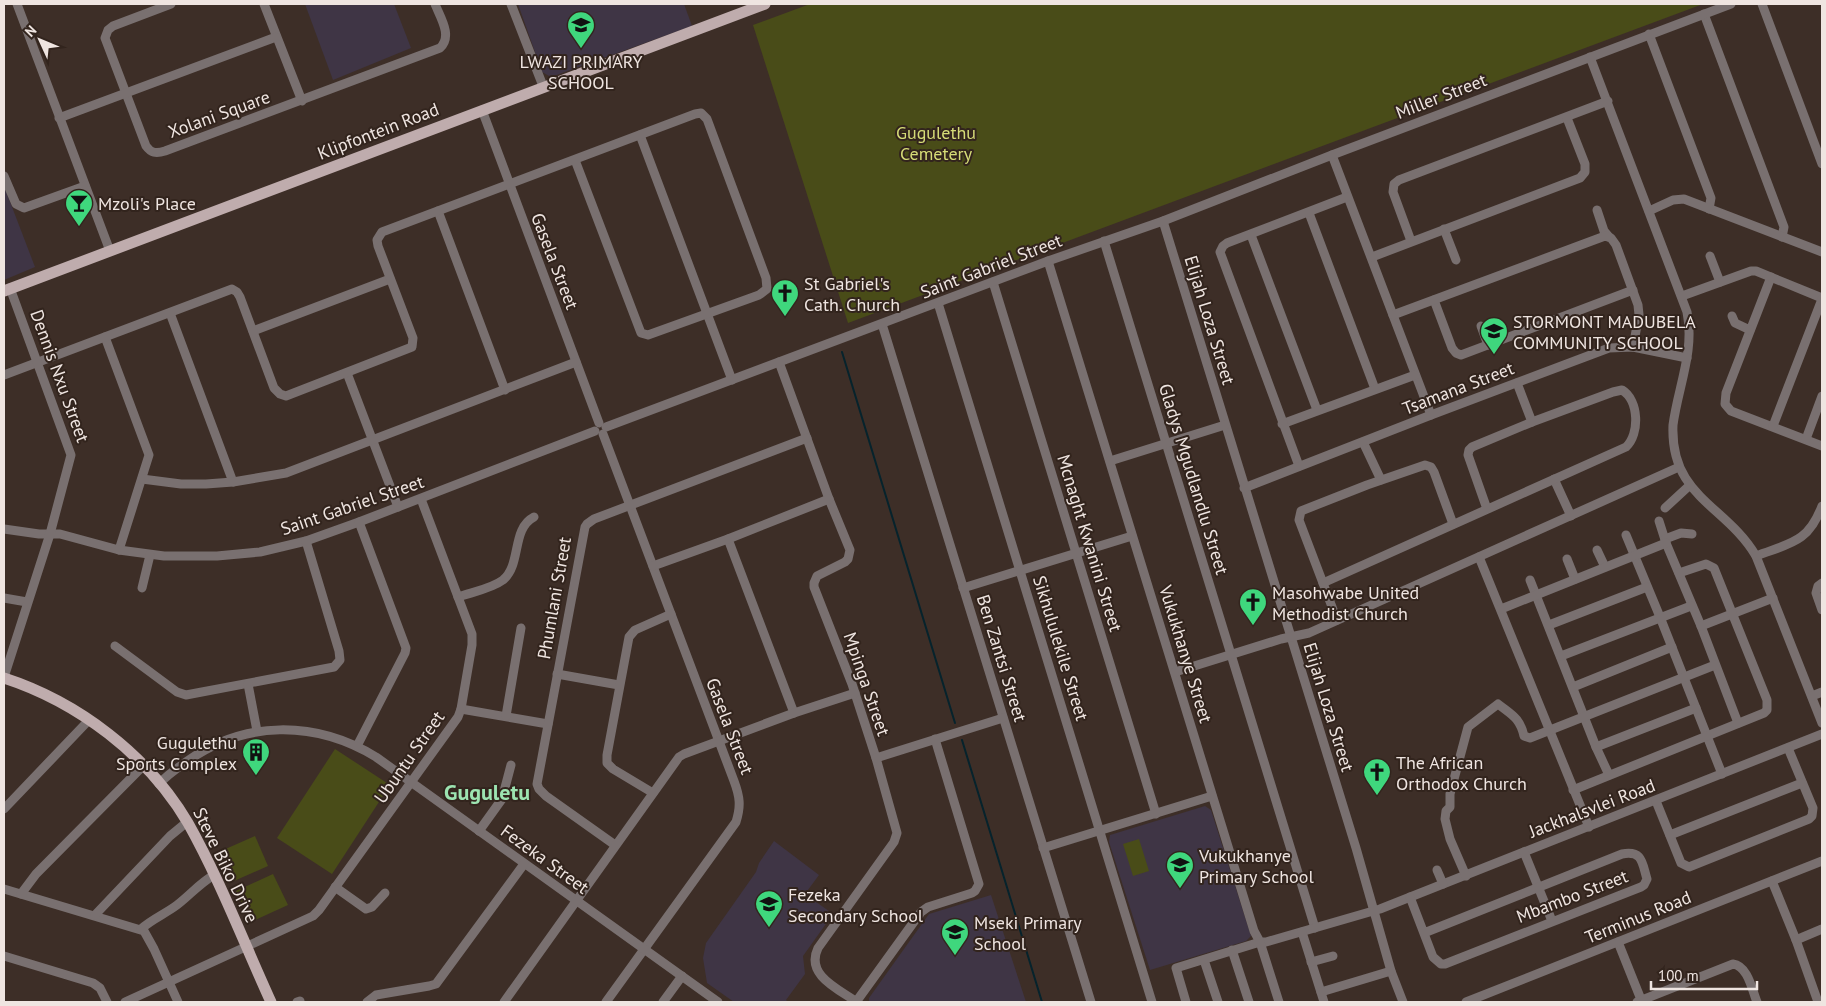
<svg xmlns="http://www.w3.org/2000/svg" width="1826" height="1006" viewBox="0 0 1826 1006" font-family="'PT Sans',sans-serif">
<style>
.education{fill:#3f3545}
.green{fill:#494c18}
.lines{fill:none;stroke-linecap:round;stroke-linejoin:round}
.stream{stroke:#06232c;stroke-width:2}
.minor{stroke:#797070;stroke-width:9}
.major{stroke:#bfacad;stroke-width:11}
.labels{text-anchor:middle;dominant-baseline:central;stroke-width:4;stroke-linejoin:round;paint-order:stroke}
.poi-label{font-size:18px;fill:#efe5e1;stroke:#32241d;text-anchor:start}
.street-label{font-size:18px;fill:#efe5e1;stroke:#32241d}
.park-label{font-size:18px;fill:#d6dc77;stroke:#32241d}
.district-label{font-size:22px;font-weight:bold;fill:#9de4b1;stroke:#32241d}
</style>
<rect width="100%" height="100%" fill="#3d2e27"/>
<!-- education -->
<g class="education">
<path d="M305 4H394L411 48 333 80Z"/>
<path d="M518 4H684L692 26 551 77 542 72Z"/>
<path d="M4 186 35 267 4 280Z"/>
<path d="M1205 806 1211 810 1251 936 1246 941 1150 970 1109 842 1110 835Z"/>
<path d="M774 841 819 875 805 894 833 914 803 956 805 974 786 1000 788 1002H734L707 983 703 958 706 943 756 872 759 863Z"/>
<path d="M991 895 1026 1002H869V998L929 914Z"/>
</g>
<!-- green -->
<g class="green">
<path d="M810 4H1703L848 323 753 25Z"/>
<path d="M335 749 390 785 332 874 277 838Z"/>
<path d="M255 836 268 866 234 881 221 851Z"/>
<path d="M1139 839 1149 871 1133 876 1123 844Z"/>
<path d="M273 874 288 905 251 922 236 891Z"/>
</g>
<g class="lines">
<!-- stream -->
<g class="stream">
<path d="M842 352 955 723"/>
<path d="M962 740 1042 1002"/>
</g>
<!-- minor -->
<g class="minor">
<path d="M17 4 110 251"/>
<path d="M171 4 113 26 108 30 105 38 146 146C151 153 156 154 165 151L440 48C453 36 440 17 435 4"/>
<path d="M264 4 302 101"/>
<path d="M511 4 543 86"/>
<path d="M1762 4 1822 164"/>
<path d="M1704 14 1784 227 1782 237"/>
<path d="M1649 34 1711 198 1709 209"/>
<path d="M1590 57 1687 312C1695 351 1678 387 1673 425 1670 497 1726 505 1756 556L1822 723"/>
<path d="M482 110 599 423"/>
<path d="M59 118 276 37"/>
<path d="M640 135 732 380"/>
<path d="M1332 155 1431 415"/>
<path d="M4 176 16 204 24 208 85 186"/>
<path d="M1597 210 1604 231 1609 237"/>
<path d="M438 211 505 390"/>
<path d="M1649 211 1673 200 1684 199 1822 252"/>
<path d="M1309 213 1375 389"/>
<path d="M1163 221 1356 848 1391 971 1403 1002"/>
<path d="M1444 229 1456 260"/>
<path d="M1251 235 1317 410"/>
<path d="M1104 241 1315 928"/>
<path d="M1411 241 1393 192 1394 184 1399 180 1608 101"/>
<path d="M1710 256 1720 282"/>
<path d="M1372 257 1580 178 1585 172V164L1567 118"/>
<path d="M1048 261 1254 931 1260 942H1266L1380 909 1822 734"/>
<path d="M1771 277 1726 393 1725 404 1731 411 1822 446"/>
<path d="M993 282 1156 814"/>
<path d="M1682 296 1751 271H1756L1822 298"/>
<path d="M1434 300 1452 348 1456 353 1461 355 1633 290"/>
<path d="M938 303 1152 1002"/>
<path d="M170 313 233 482"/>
<path d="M1393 315 1605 236 1611 238 1616 245 1638 305 1639 315 1633 347"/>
<path d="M1732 316 1735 323 1750 330"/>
<path d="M882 324 1091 1002"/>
<path d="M1481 326 1488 345"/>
<path d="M253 331 390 279"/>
<path d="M105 337 149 455 119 550"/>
<path d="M779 362 829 499 850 550 848 559 845 562 817 576 814 583V587L852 684 876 758 897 833 894 842 818 948C805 975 838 989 857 1002"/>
<path d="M347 373 398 507"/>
<path d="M4 375 232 289 237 292 240 297 274 388 280 394 286 396 412 347 413 338 378 246 377 240 382 232 695 114 701 113 707 119 766 278 767 289 759 295 648 335 641 333 575 160"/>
<path d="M1517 383 1532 422"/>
<path d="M1282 424 1415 375"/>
<path d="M1773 426 1822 299"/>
<path d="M606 427 1048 261 1163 221 1332 155 1731 4"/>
<path d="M603 434 734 781C740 797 741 806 736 822L606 1002"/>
<path d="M1806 439 1822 396"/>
<path d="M1363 442 1381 480"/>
<path d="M1110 461 1225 425"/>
<path d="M1299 466 1220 252 1223 246 1227 243 1347 197"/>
<path d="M142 479 181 484H206L233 482 286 473 576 362"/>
<path d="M1554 479 1571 516"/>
<path d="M1244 488 1431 415 1609 348 1633 347 1687 358"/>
<path d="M1665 508 1690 485"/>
<path d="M1659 521 1666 543 1701 626 1738 723"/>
<path d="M4 529 39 534H60L119 550 164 556H217L260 552 306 541 359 522 595 431"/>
<path d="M1626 535 1660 617 1722 774"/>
<path d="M728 539 794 713"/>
<path d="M1665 539 1681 533 1692 534"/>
<path d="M1597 550 1605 567"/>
<path d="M1756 556C1790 543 1808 543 1822 506"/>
<path d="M1479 557 1589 827"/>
<path d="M1567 559 1575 579"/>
<path d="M653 566 728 539 829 499"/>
<path d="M1530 580 1596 747 1609 775"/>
<path d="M1323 583 1626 447C1640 434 1639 400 1622 390L1613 392 1532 422 1472 447 1469 450 1468 455 1487 509"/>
<path d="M1822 583 1818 586 1816 593 1822 610"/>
<path d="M142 588 150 555"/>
<path d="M963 588 1132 536"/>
<path d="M458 597C472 592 491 589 503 580 522 564 511 529 534 517"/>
<path d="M4 598 27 602"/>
<path d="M1501 609 1666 543"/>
<path d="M1337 620 1299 520 1301 511 1367 485 1425 465 1431 467 1434 472 1453 524"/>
<path d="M1549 625 1647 587"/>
<path d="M1701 626 1773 598"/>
<path d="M115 646 177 692 186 695 334 667 340 660 339 651 306 541"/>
<path d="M1561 656 1691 606"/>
<path d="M1175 672 1281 639 1309 633 1679 467"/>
<path d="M557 674 619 685"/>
<path d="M4 677 50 534 71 455 10 288"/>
<path d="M248 684 257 731"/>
<path d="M1573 687 1672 647"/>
<path d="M1812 696 1822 692"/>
<path d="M461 709 548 724"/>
<path d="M506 716 521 628"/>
<path d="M357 746 405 653 406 648 359 522"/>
<path d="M1596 747 1696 708"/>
<path d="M876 758 1003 718"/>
<path d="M159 784C167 775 176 769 186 762 244 720 315 720 376 757L718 1002"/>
<path d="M1573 790 1764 713 1767 710V700L1714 568 1706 564 1679 573"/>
<path d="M653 793 613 769 607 763V755L629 637 635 630 671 614"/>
<path d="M1656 801 1681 863 1689 867 1809 819 1812 816 1813 808 1788 748"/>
<path d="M4 809 89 720"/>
<path d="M479 831 502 799 511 765"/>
<path d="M1670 835 1802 783"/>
<path d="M615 845 546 796 539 789 537 784 585 527 587 524 594 519 807 438"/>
<path d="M1043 848 1212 796"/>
<path d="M1524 852 1552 921"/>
<path d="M1437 870 1443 884"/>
<path d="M1466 876 1450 839 1445 819 1446 811 1450 807V794L1468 727 1498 704C1512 715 1520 718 1524 736L1530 738 1715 665"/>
<path d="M1772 881 1796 940 1818 1002"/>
<path d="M335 887 366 909 372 907 385 893"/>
<path d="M4 889 144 931 154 949 178 1002"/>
<path d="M21 894 36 874 143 766"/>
<path d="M1410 897 1433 957 1441 964H1445L1641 887 1644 885 1647 879C1642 863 1643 850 1622 854L1424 933"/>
<path d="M95 915 170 836 187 822"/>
<path d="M141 929C152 919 165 914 177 905 190 895 200 883 214 875"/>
<path d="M1302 932 1324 1002"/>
<path d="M1796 940 1822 929"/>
<path d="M1618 942 1642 1002"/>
<path d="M1232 950 1249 1002"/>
<path d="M4 956 93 983 100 988 107 1002"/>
<path d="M1204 960 1218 1002"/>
<path d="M1311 962 1333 956"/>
<path d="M1321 992 1391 971"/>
<path d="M125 1002 313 916 319 910 458 717 461 709 472 645V634L421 499"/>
<path d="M297 1002 300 1001"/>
<path d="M367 1002 376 995 429 986 436 984 524 864"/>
<path d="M504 1002 679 757 684 754 794 713 855 693"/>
<path d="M663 1002 682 976"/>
<path d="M856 1002 921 912 928 907 972 893 975 891 979 884 935 739"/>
<path d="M1186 1002 1176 968 1260 942 1279 1002"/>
<path d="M1466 1002 1822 861"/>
<path d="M1637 1002 1733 964C1748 966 1752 990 1757 1002"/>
</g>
<!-- major -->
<g class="major">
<path d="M4 291 765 4"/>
<path d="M4 678C78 702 148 755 188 823 220 880 244 943 271 1002"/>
</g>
</g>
<!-- icons -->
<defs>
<g id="school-pin" transform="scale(1.4375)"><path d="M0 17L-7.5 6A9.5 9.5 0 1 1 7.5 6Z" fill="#3fd77d" stroke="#32241d"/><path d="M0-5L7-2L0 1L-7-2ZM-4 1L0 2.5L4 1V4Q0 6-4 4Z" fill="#111"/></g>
<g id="bar-pin" transform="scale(1.4375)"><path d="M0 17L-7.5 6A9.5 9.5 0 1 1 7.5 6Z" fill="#3fd77d" stroke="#32241d"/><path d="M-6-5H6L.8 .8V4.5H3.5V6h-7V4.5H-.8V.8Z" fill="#111"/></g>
<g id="church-pin" transform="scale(1.4375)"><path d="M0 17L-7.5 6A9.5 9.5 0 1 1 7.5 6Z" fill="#3fd77d" stroke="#32241d"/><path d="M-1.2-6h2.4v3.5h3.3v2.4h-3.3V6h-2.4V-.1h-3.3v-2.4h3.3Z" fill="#111"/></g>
<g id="building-pin" transform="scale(1.4375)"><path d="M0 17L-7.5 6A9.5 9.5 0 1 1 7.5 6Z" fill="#3fd77d" stroke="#32241d"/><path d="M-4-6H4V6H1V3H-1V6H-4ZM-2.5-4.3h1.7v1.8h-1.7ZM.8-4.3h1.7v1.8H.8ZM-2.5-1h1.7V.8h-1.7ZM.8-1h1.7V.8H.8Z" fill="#111"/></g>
</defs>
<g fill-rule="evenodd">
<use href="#school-pin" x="581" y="25"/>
<use href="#bar-pin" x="79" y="203"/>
<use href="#church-pin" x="785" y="293"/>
<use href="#school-pin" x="1494" y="331"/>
<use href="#church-pin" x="1253" y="602"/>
<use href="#building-pin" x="256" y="752"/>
<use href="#church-pin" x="1377" y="772"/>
<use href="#school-pin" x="1180" y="865"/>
<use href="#school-pin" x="769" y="904"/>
<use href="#school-pin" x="955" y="932"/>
</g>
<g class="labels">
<!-- poi labels -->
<g class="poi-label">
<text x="581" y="61" text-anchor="middle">LWAZI PRIMARY<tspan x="581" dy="21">SCHOOL</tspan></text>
<text x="98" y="203">Mzoli's Place</text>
<text x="804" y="283">St Gabriel's<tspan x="804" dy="21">Cath. Church</tspan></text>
<text x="1513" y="321">STORMONT MADUBELA<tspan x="1513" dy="21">COMMUNITY SCHOOL</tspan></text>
<text x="1272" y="592">Masohwabe United<tspan x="1272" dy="21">Methodist Church</tspan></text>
<text x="237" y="742" text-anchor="end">Gugulethu<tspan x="237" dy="21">Sports Complex</tspan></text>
<text x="1396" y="762">The African<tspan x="1396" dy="21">Orthodox Church</tspan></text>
<text x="1199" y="855">Vukukhanye<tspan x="1199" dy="21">Primary School</tspan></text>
<text x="788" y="894">Fezeka<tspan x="788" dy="21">Secondary School</tspan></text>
<text x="974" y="922">Mseki Primary<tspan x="974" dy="21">School</tspan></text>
</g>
<!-- street labels -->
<g class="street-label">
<text transform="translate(1441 96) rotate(-21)">Miller Street</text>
<text transform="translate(219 114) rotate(-20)">Xolani Square</text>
<text transform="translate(378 131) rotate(-21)">Klipfontein Road</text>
<text transform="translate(555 261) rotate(69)">Gasela Street</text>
<text transform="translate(991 266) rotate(-21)">Saint Gabriel Street</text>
<text transform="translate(1210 320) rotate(73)">Elijah Loza Street</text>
<text transform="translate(60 376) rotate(70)">Dennis Nxu Street</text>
<text transform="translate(1458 388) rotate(-21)">Tsamana Street</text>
<text transform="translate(1194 479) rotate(73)">Gladys Mgudlandlu Street</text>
<text transform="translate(352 505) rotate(-19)">Saint Gabriel Street</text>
<text transform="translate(1090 543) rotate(73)">Mcnaght Kwanini Street</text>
<text transform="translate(554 598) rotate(-80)">Phumlani Street</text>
<text transform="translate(1061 648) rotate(73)">Sikhululekile Street</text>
<text transform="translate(1186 654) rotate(73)">Vukukhanye Street</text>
<text transform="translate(1002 658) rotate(73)">Ben Zantsi Street</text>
<text transform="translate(867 684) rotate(71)">Mpinga Street</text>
<text transform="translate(1329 707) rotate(73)">Elijah Loza Street</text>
<text transform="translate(730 726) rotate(69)">Gasela Street</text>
<text transform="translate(409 757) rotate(-55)">Ubuntu Street</text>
<text transform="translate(1592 808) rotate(-21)">Jackhalsvlei Road</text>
<text transform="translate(545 859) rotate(36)">Fezeka Street</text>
<text transform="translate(226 865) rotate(64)">Steve Biko Drive</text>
<text transform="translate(1572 896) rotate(-21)">Mbambo Street</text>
<text transform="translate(1638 917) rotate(-22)">Terminus Road</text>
</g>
<!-- park labels -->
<g class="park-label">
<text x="936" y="132">Gugulethu<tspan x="936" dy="21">Cemetery</tspan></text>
</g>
<!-- district labels -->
<g class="district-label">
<text x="487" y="792">Guguletu</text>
</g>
</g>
<!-- border -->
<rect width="1826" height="1006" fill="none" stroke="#efe5e1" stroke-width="10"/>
<!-- north arrow -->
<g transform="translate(40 40) rotate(314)" stroke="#32241d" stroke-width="4" paint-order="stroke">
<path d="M0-4L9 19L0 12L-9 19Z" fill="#efe5e1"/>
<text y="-8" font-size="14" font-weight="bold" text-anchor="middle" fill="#efe5e1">N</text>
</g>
<!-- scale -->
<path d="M1651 981v8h106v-8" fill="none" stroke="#efe5e1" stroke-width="2.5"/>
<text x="1658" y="981" font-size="15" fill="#efe5e1" stroke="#32241d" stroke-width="4" paint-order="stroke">100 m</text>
</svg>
